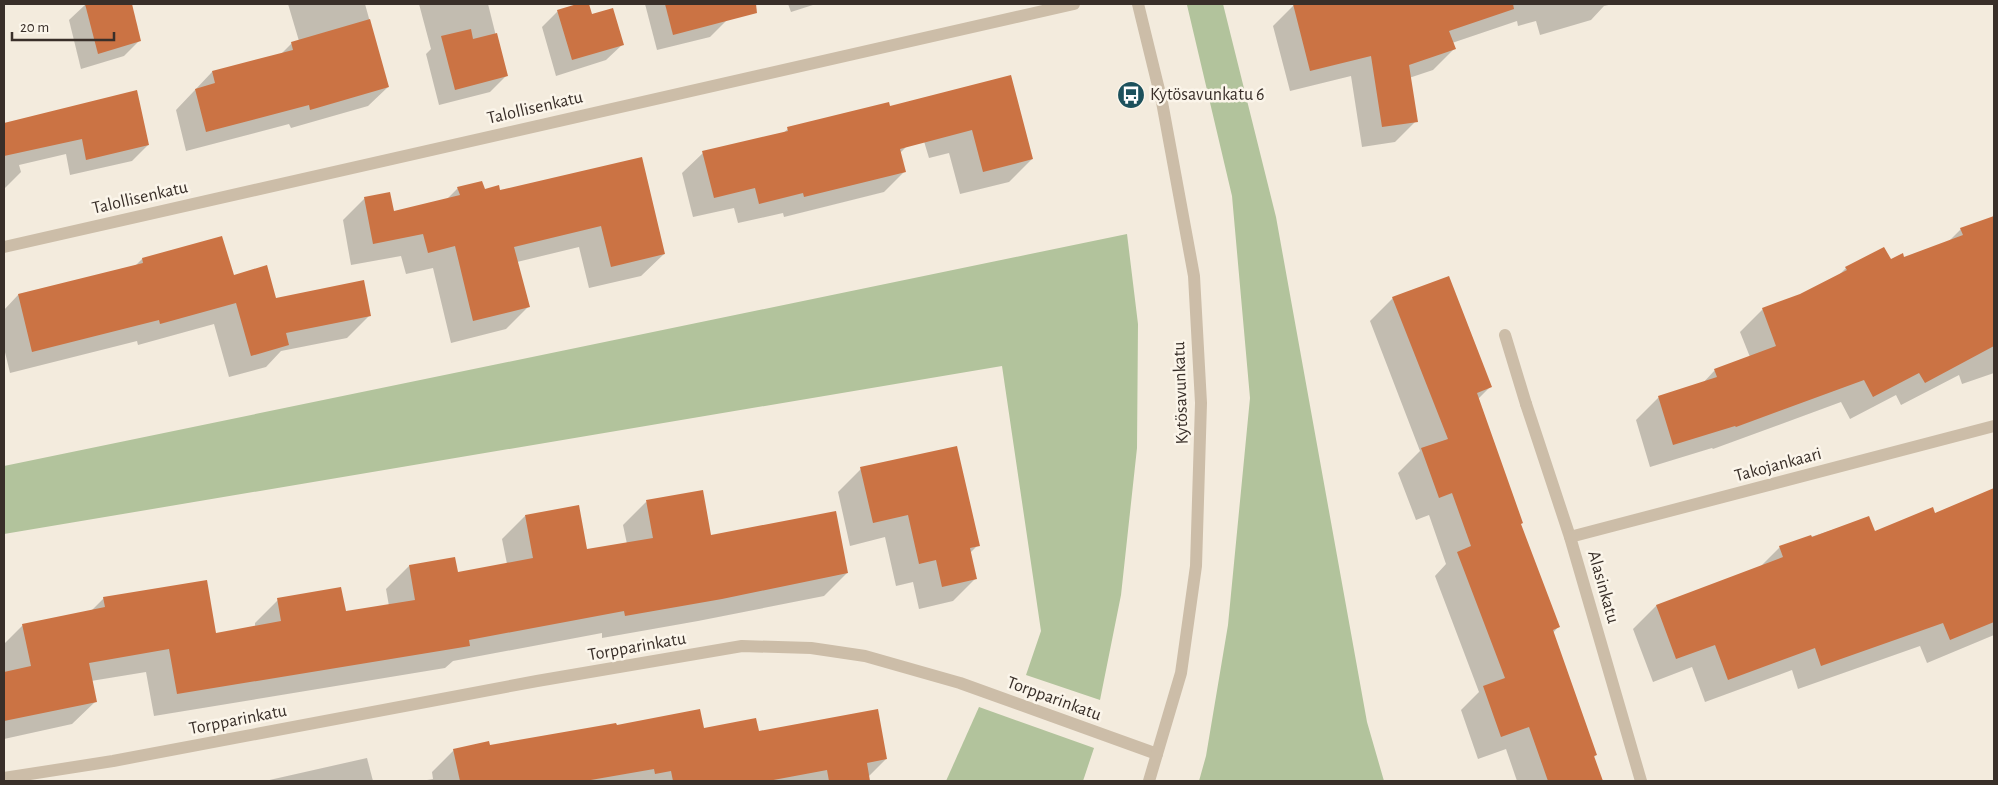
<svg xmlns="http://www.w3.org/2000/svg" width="1998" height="785" viewBox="0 0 1998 785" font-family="'Alegreya Sans',sans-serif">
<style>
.green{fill:#b2c39c}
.shadow{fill:#0003}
.building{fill:#cb7344}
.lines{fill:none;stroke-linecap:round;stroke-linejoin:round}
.service{stroke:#ccbda8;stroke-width:12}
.minor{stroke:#ccbda8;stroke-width:12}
.tertiary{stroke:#ccbda8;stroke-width:12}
.labels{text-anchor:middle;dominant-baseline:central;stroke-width:5;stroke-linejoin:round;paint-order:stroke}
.poi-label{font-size:18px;fill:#392f29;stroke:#fbf5ea;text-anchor:start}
.street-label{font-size:18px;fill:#392f29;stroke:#fbf5ea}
</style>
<rect width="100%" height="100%" fill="#f3ebdd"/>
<!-- green -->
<g class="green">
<path d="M1191 4H1223L1276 217 1367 722 1384 781H1199L1206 756 1228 625 1250 398 1232 196 1187 5Z"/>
<path d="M1127 234 1138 324 1137 448 1121 595 1100 700 1026 675 1041 631 1002 366 4 534V466Z"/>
<path d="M979 707 1094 748 1083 781H946Z"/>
</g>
<!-- shadow -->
<g class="shadow">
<path d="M86 4H131L140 40 124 56 81 69 69 20Z"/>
<path d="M288 4H365L388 87 368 106 291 128 289 124 186 151 176 110 212 72 280 55 292 43 299 41Z"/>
<path d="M419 4H488L506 76 490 92 439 105 426 54 431 49Z"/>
<path d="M581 4H587L591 16 623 44 606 60 556 76 542 27 558 11Z"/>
<path d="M645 4H722L727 20 710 37 657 50Z"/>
<path d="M788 4H816L791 12Z"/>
<path d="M1297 4H1613L1604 6 1591 20 1540 35 1536 21 1518 26 1517 21 1452 43 1454 49 1433 70 1409 78 1416 121 1395 142 1362 147 1351 76 1290 91 1273 26 1294 5Z"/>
<path d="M136 92 148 145 132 161 70 175 66 154 19 165 21 172 4 189V124Z"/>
<path d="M941 94 1032 159 1009 182 960 194 949 153 929 158 917 118Z"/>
<path d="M788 129 906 147 900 153 904 172 884 192 784 217 783 213 738 223 734 208 693 217 682 173 703 153 782 134Z"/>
<path d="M641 158 664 254 641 276 589 288 579 247 517 262 528 307 506 329 451 343 433 268 406 274 401 256 351 265 343 220 365 198 393 213 446 200 458 188 499 192Z"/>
<path d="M1994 217V373L1962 384 1959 375 1901 405 1896 395 1850 419 1841 402 1713 449 1712 448 1650 467 1636 420 1659 397 1702 384 1715 370 1750 357 1740 332 1763 309 1800 296 1838 276 1846 268 1884 248 1890 261 1904 258 1948 242 1961 229Z"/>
<path d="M142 259 233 276 275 299 369 316 347 338 281 351 266 367 229 377 214 324 138 345 137 341 10 373 4 348V310L18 295 135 266Z"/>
<path d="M1393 298 1490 387 1478 399 1520 525 1558 627 1553 633 1596 755 1593 758 1601 781H1517L1506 749 1478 759 1461 710 1479 692 1435 576 1446 564 1429 515 1416 520 1398 473 1420 451 1370 321Z"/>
<path d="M861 469 978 545 970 553 976 578 953 601 919 609 913 582 896 586 885 537 850 546 838 492Z"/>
<path d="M1990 491 1994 500V635L1927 663 1920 646 1798 689 1792 670 1705 702 1692 667 1653 682 1633 629 1656 606 1760 567 1780 547 1869 518 1874 533 1934 514Z"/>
<path d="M646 502 710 537 847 573 824 596 698 621 602 638V633L453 661 445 668 154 716 146 672 91 681 96 701 72 724 4 739V644L23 625 91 611 104 598 215 634 255 627V623L278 600 345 613 389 606 386 589 409 566 454 559 457 574 507 564 502 539 525 516 586 551 627 544 623 525Z"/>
<path d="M616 726 758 733 886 759 868 777 869 781H421L433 779 432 772 454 750 489 747Z"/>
<path d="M367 758 373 781H265Z"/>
</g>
<!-- building -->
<g class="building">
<path d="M85 4H132L141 41 98 54Z"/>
<path d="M577 4H589L592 14 613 8 624 45 572 60 557 10Z"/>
<path d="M665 4H756L757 13 673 35Z"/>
<path d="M1293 4H1513L1514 9 1449 31 1456 49 1409 65 1418 122 1382 127 1371 56 1310 71Z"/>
<path d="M370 19 389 87 310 110 309 105 206 132 195 89 215 83 212 71 293 50 291 42Z"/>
<path d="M471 29 473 39 497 33 508 76 455 90 441 36Z"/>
<path d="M1011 75 1033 159 983 172 972 130 900 149 906 172 804 197 803 193 759 204 755 188 714 198 702 151 788 131 787 127 889 102 890 106Z"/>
<path d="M137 90 149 145 86 160 82 139 4 156V123Z"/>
<path d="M642 157 665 254 611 267 601 226 514 247 530 307 473 321 455 246 428 253 423 234 373 244 364 197 390 192 394 211 460 195 457 187 482 181 485 189 499 185 500 190Z"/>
<path d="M1994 216V346L1925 383 1919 373 1873 397 1864 380 1736 427 1735 426 1673 445 1658 396 1717 377 1714 369 1776 346 1762 308 1800 294 1847 270 1845 267 1884 247 1891 259 1903 253 1904 257 1963 235 1960 228Z"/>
<path d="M222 236 234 275 267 265 276 298 364 280 371 316 286 333 289 345 251 356 236 303 160 324 159 320 32 352 18 294 143 263 142 258Z"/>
<path d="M1449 276 1492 387 1477 393 1523 523 1521 524 1560 627 1553 630 1597 755 1594 756 1603 781H1548L1529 727 1501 737 1483 686 1505 678 1457 552 1471 546 1452 493 1439 498 1421 448 1448 439 1392 297Z"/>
<path d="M957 446 980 546 970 548 977 579 942 587 936 560 919 564 908 515 873 523 860 467Z"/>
<path d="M1994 488V622L1950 640 1943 623 1821 666 1815 648 1728 680 1715 645 1676 659 1656 605 1783 557 1779 546 1811 535 1812 537 1869 516 1875 531 1933 507 1935 513Z"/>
<path d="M703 490 711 535 836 511 848 573 722 599 625 616 624 611 469 640 470 646 177 694 169 649 89 663 97 702 4 721V672L31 666 22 624 105 607 103 597 207 580 216 633 281 621 277 598 341 587 346 611 415 600 409 565 455 557 458 572 533 558 525 515 579 505 587 549 653 538 646 500Z"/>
<path d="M700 709 704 728 756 718 759 731 878 709 887 759 867 763 870 781H829L827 770 768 781H673L671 771 655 774 654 769 585 781H460L453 749 489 741 490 745 616 723 617 725Z"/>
</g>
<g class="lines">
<!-- service -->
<path class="service" d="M1505 335 1526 404"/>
<!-- minor -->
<g class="minor">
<path d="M4 247 1074 4"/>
<path d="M1526 404 1570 537 1641 781"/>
<path d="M1570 537 1994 426"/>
<path d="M4 778 113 761 537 681 742 646 811 648 865 656 960 683 1157 754"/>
</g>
<!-- tertiary -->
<path class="tertiary" d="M1138 4 1162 102 1194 276 1201 403 1196 566 1181 673 1149 781"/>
</g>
<!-- icons -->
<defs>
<g id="bus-disc" transform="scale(1.4375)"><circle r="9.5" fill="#1c515c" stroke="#fbf5ea"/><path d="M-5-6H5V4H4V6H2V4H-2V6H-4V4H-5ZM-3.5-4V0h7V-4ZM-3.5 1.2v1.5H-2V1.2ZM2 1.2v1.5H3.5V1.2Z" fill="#fff"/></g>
</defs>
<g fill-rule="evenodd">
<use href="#bus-disc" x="1131" y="95"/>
</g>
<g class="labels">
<!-- poi labels -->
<g class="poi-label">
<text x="1150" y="95">Kytösavunkatu 6</text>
</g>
<!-- street labels -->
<g class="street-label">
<text transform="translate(535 108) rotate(-13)">Talollisenkatu</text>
<text transform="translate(140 198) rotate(-13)">Talollisenkatu</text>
<text transform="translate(1181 393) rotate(-92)">Kytösavunkatu</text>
<text transform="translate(1778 465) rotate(-15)">Takojankaari</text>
<text transform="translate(1603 587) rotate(74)">Alasinkatu</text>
<text transform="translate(637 647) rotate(-10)">Torpparinkatu</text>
<text transform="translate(1054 699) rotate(20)">Torpparinkatu</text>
<text transform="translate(238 720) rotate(-11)">Torpparinkatu</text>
</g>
</g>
<!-- border -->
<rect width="1998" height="785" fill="none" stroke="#392f29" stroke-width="10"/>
<!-- scale -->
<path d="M12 32v8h102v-8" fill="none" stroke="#392f29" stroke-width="2.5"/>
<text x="20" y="32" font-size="15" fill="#392f29" stroke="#fbf5ea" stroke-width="4" paint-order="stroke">20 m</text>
</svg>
